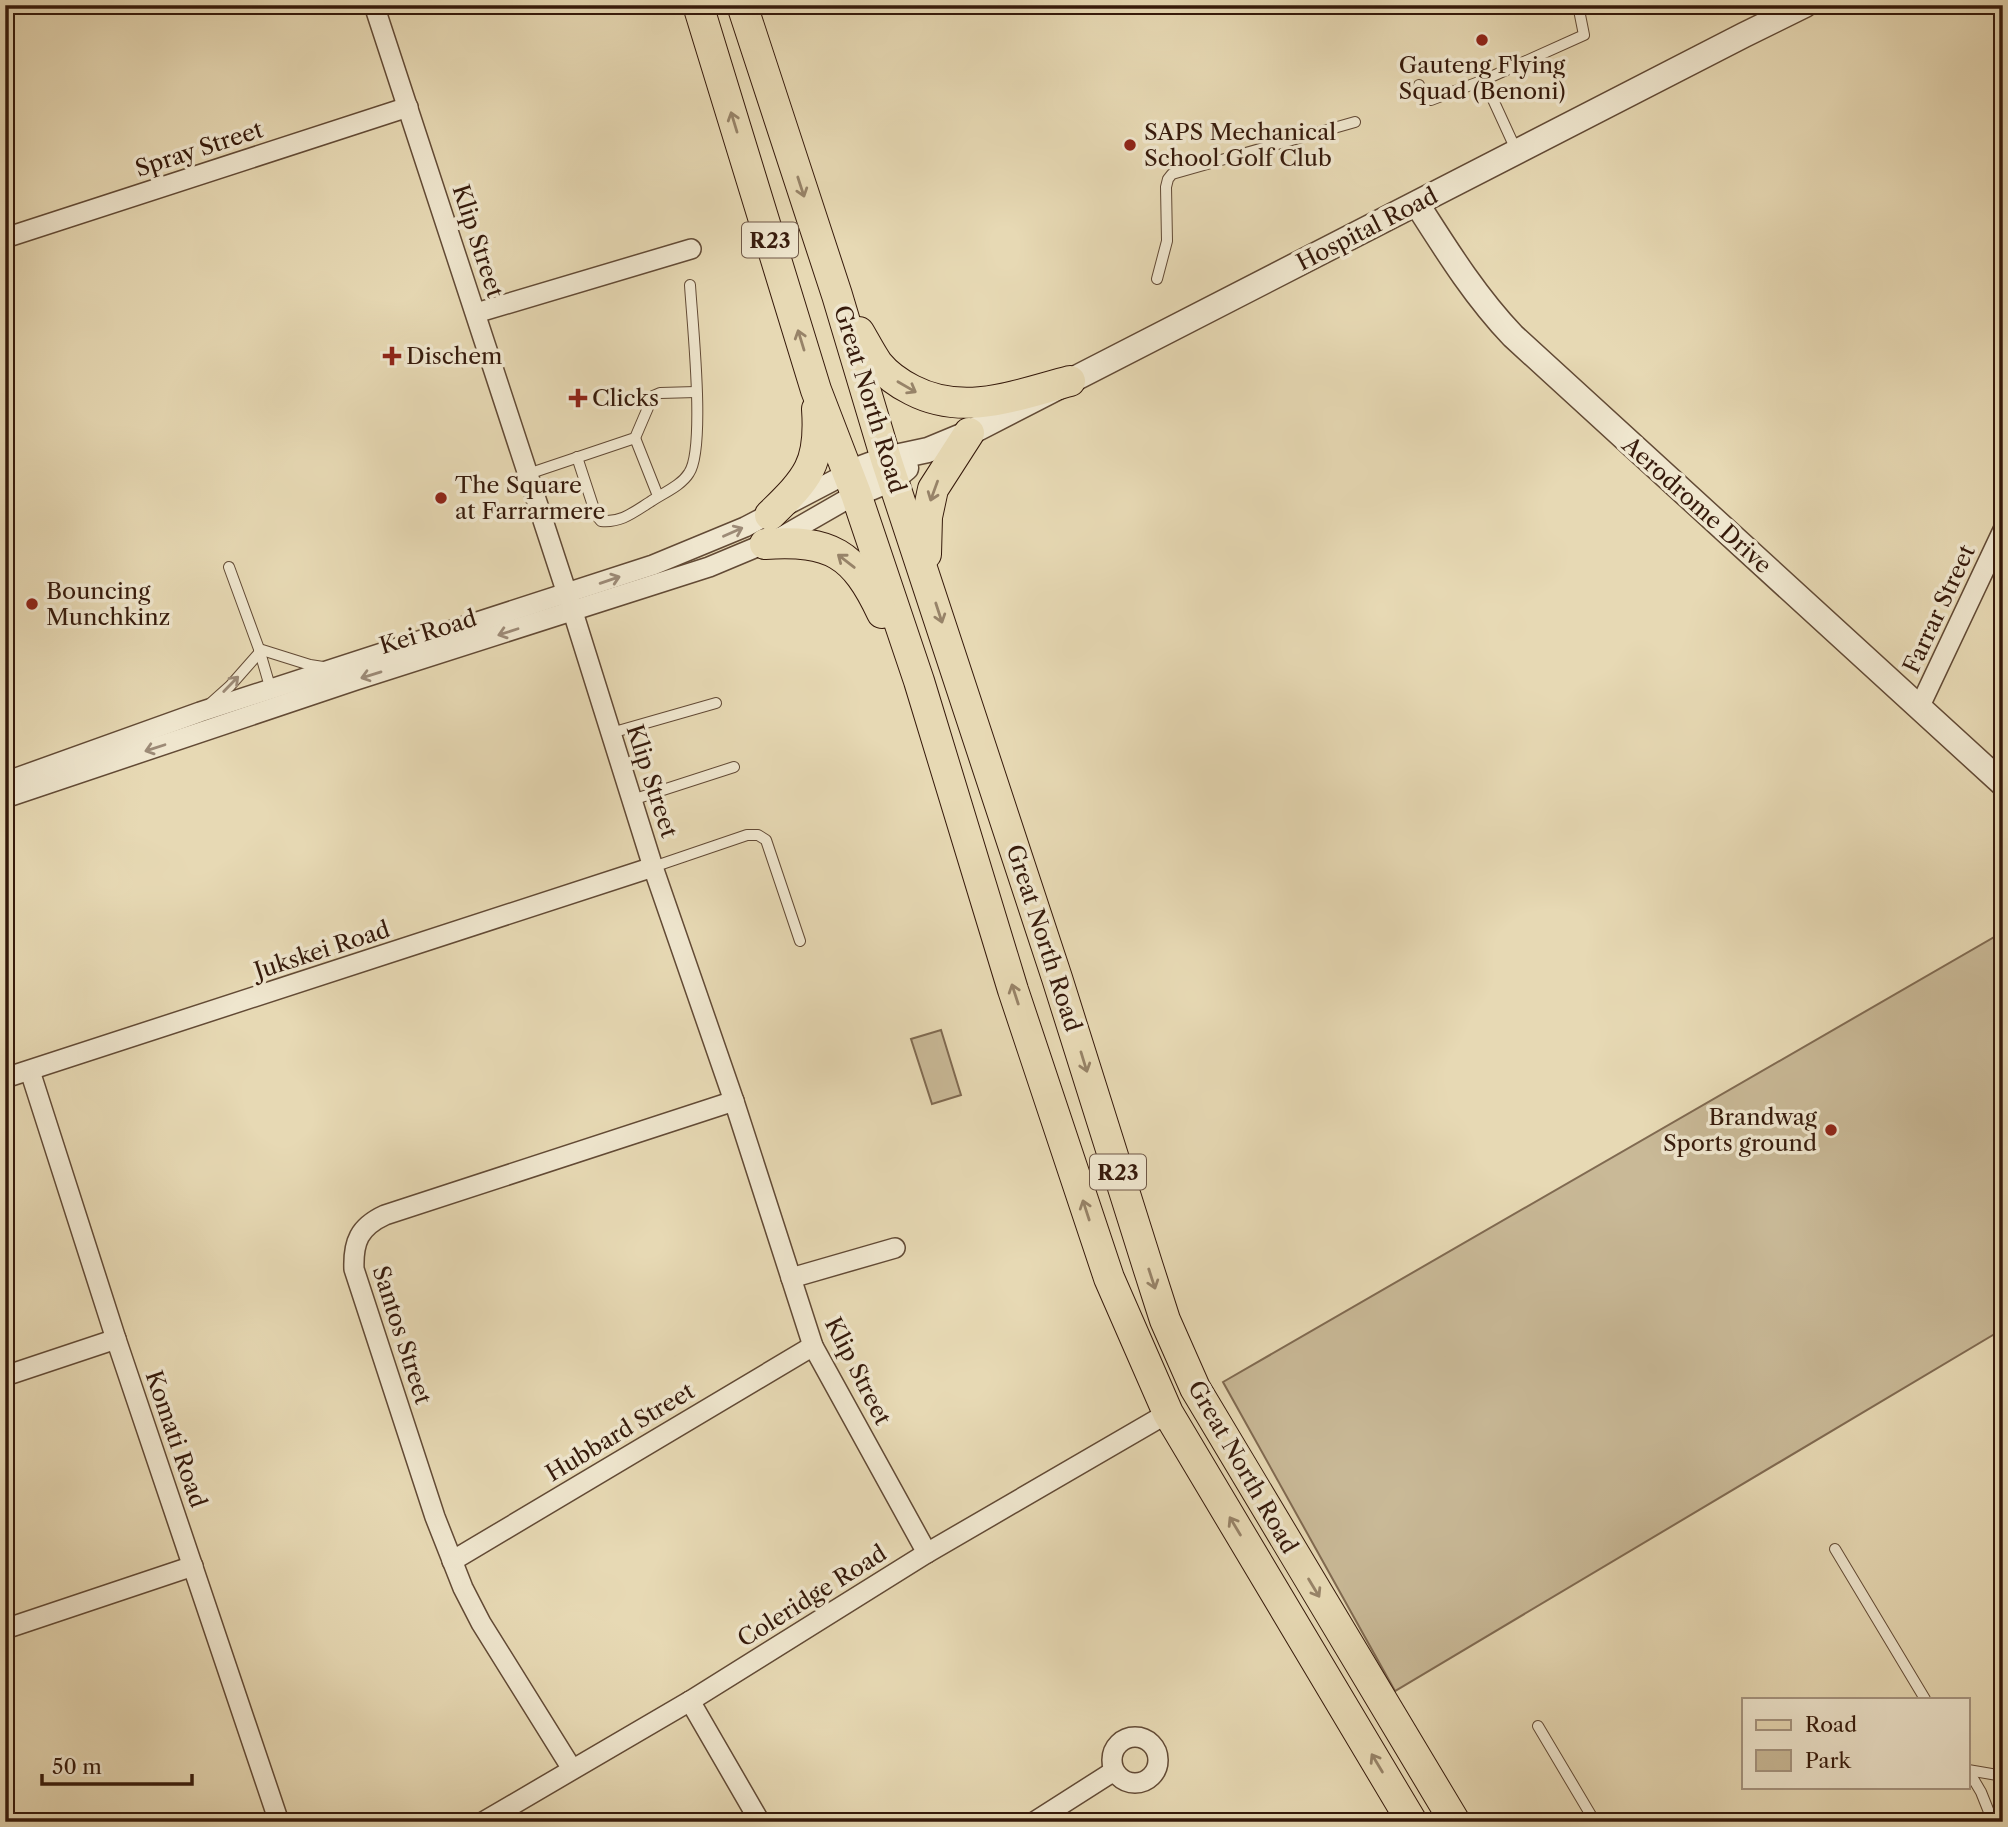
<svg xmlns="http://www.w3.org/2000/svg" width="2008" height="1827" viewBox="0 0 2008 1827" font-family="'Libre Caslon Text',serif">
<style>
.green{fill:#c9b997;stroke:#806a51;stroke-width:2}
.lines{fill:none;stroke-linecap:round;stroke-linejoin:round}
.service-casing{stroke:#624a35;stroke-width:12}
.minor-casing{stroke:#624a35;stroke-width:22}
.tertiary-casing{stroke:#624a35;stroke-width:27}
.primary-casing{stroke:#361a0b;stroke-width:32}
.service{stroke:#efe6ce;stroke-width:10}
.minor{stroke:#efe6ce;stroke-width:19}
.tertiary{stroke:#efe6ce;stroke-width:24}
.primary{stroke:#e7d9b4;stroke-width:30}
.oneway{stroke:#978368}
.oneway2{stroke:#9c8a76}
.poi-dot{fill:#8f2418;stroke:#efe6ce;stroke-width:2.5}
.labels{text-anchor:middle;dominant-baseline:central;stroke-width:7;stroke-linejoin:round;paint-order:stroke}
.shield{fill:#efe6ce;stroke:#6e5746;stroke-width:2}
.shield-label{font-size:21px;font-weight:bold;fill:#361a0b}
.poi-label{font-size:23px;fill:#361a0b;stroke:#efe6ce;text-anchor:start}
.street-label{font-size:23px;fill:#361a0b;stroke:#efe6ce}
</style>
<rect width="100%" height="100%" fill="#e7d9b4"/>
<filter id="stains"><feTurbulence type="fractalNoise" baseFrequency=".00286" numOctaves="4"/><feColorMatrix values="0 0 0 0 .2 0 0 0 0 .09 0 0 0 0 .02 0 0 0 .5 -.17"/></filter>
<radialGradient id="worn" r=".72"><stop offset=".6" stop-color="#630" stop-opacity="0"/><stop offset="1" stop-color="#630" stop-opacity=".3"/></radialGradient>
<!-- green -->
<g class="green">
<path d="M2003 932V1329L1395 1691 1223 1382Z"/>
<path d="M941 1030 961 1095 932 1104 911 1039Z"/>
</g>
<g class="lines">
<!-- service casing -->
<g class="service-casing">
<g id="service">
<path d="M1484 80 1517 152"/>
<path d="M1419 85 1424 98 1431 100 1484 80 1584 35 1578 5"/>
<path d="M1157 279 1167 241 1166 187 1168 179 1172 174 1355 122"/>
<path d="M635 438 658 496"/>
<path d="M577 457 596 515 601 521C621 523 634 512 650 502 663 493 681 486 689 473 706 448 692 320 690 285"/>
<path d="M528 474 635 438 653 396 660 393 696 392"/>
<path d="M229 567 259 649 271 690"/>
<path d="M259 649 310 665 323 667"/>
<path d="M211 703 230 686 260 652"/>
<path d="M611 733 716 703"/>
<path d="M632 800 734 767"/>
<path d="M653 867 747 835H758L766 840 800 941"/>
<path d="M1835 1549 1925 1699"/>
<path d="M1538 1726 1595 1822"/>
<path d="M1968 1770 1981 1792 1993 1822"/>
<path d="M1968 1770 2003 1776"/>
</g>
</g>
<!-- minor casing -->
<g class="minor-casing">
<g id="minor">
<path d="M374 5 573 612 653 867 734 1101 813 1346 927 1553"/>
<path d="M5 238 408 107"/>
<path d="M476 313 691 249"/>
<path d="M1919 708 2003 530"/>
<path d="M5 782 200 712 653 565 745 527 848 473"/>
<path d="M5 798 356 680 709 567 783 536 856 494"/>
<path d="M30 1071 116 1339 279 1822"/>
<path d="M5 1078 653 867"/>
<path d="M791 1278 895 1248"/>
<path d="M5 1376 116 1339"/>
<path d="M452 1561 813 1346"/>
<path d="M5 1629 193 1566"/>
<path d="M690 1701 760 1822"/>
<circle cx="1135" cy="1760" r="23"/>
<path d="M572 1769 481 1623 463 1588 435 1517 354 1269C353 1242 359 1227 385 1215L734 1101"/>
<path d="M483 1822 690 1701 927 1553 1168 1413"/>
<path d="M1034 1822 1114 1771"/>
</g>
</g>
<!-- tertiary casing -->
<g class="tertiary-casing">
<g id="tertiary">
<path d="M1417 204C1447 251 1475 296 1513 336L2003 784"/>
<path d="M848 473 886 459 928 450 969 433 1744 35 1805 5"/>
<path d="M856 494 894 478 906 468"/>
</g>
</g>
<!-- primary casing -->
<g class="primary-casing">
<g id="primary">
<path d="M698 5 816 390 856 494 919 681 1013 990 1109 1278 1168 1413 1412 1822"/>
<path d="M742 5 837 295 886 459 1057 978 1148 1267 1165 1320 1195 1388 1455 1822"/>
<path d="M859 332C865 342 871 354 878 364 887 375 900 384 912 390 964 417 1017 395 1070 381"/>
<path d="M770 515C808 478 821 464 817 409"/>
<path d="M765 544C831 540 854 553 882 613"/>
<path d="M926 554 927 517 933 489 969 433"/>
</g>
</g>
<!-- service -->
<use href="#service" class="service"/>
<!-- minor -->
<use href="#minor" class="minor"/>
<!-- tertiary -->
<use href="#tertiary" class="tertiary"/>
<!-- primary -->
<use href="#primary" class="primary"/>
</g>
<!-- one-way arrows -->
<defs><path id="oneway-shaft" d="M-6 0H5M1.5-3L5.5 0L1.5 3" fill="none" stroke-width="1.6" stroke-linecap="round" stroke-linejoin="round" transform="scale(1.75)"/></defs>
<g class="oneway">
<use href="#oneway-shaft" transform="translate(734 122) rotate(-107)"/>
<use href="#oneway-shaft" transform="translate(801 187) rotate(72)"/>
<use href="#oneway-shaft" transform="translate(801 340) rotate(-107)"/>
<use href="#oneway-shaft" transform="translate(907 387) rotate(30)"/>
<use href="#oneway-shaft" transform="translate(934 491) rotate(110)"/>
<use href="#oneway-shaft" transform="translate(846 561) rotate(-142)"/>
<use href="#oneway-shaft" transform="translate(939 613) rotate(72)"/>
<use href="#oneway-shaft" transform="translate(1015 994) rotate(-108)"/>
<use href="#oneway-shaft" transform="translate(1084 1062) rotate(73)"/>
<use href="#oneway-shaft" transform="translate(1086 1210) rotate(-108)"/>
<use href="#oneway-shaft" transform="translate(1152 1279) rotate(72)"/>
<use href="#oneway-shaft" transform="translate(1235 1526) rotate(-121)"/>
<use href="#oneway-shaft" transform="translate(1314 1588) rotate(59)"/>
<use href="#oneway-shaft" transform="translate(1377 1763) rotate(-121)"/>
</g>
<g class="oneway2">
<use href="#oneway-shaft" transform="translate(733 532) rotate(-24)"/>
<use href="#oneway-shaft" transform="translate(610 580) rotate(-19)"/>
<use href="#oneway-shaft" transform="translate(508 632) rotate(162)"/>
<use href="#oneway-shaft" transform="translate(371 675) rotate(163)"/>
<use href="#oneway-shaft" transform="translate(231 684) rotate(-46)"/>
<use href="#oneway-shaft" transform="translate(155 748) rotate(162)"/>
</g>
<!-- markers -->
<g class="poi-dot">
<circle cx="1482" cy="40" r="7"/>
<circle cx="1130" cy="145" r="7"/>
<path d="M388.5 345.5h7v7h7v7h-7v7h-7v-7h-7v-7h7z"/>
<path d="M574.5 387.5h7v7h7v7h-7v7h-7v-7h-7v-7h7z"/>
<circle cx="441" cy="498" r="7"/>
<circle cx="32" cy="604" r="7"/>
<circle cx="1831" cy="1130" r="7"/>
</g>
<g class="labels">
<!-- shield labels -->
<g class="shield">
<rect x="742" y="222.5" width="56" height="35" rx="5"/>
<rect x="1090" y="1154.5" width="56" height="35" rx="5"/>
</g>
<g class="shield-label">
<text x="770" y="240">R23</text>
<text x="1118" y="1172">R23</text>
</g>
<!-- poi labels -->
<g class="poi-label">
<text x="1482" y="65" text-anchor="middle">Gauteng Flying<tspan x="1482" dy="26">Squad (Benoni)</tspan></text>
<text x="1144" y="132">SAPS Mechanical<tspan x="1144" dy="26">School Golf Club</tspan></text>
<text x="406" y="356">Dischem</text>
<text x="592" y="398">Clicks</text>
<text x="455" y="485">The Square<tspan x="455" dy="26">at Farrarmere</tspan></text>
<text x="46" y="591">Bouncing<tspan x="46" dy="26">Munchkinz</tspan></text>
<text x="1817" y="1117" text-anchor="end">Brandwag<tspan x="1817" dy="26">Sports ground</tspan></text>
</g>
<!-- street labels -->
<g class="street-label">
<text transform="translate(199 149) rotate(-18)">Spray Street</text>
<text transform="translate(1367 229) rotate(-27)">Hospital Road</text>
<text transform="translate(478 241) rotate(72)">Klip Street</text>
<text transform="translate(870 399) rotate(73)">Great North Road</text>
<text transform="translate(1697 505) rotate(42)">Aerodrome Drive</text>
<text transform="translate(1939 609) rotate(-65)">Farrar Street</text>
<text transform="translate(428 632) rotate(-17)">Kei Road</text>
<text transform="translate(652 781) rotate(72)">Klip Street</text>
<text transform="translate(1044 938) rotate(72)">Great North Road</text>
<text transform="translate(322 950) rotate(-18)">Jukskei Road</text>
<text transform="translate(402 1335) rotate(72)">Santos Street</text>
<text transform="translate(858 1371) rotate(63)">Klip Street</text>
<text transform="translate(620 1432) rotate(-31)">Hubbard Street</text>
<text transform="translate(176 1439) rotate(71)">Komati Road</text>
<text transform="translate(1243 1467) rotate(60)">Great North Road</text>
<text transform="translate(812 1596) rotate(-32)">Coleridge Road</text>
</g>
</g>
<!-- margin -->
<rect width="2008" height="1827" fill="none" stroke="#e7d9b4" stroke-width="28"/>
<rect x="7" y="7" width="1994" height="1813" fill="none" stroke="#361a0b" stroke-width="3.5"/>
<rect x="14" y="14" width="1980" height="1799" fill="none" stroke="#361a0b" stroke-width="2"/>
<!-- legend -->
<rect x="1742" y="1698" width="228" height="91" fill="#efe6ce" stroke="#a59480" stroke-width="2"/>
<rect x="1756" y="1720" width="35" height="10" fill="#e7d9b4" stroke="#a59480" stroke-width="2"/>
<text x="1805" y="1732" font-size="21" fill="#361a0b">Road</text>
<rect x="1756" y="1750" width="35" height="21" fill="#c9b997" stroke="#a59480" stroke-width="2"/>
<text x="1805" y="1768" font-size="21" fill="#361a0b">Park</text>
<!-- scale -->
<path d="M42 1774v10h150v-10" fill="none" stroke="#361a0b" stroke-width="3.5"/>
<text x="52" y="1774" font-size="21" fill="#361a0b" stroke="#efe6ce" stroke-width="5" paint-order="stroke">50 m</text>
<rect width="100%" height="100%" filter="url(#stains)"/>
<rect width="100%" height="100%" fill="url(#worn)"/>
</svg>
